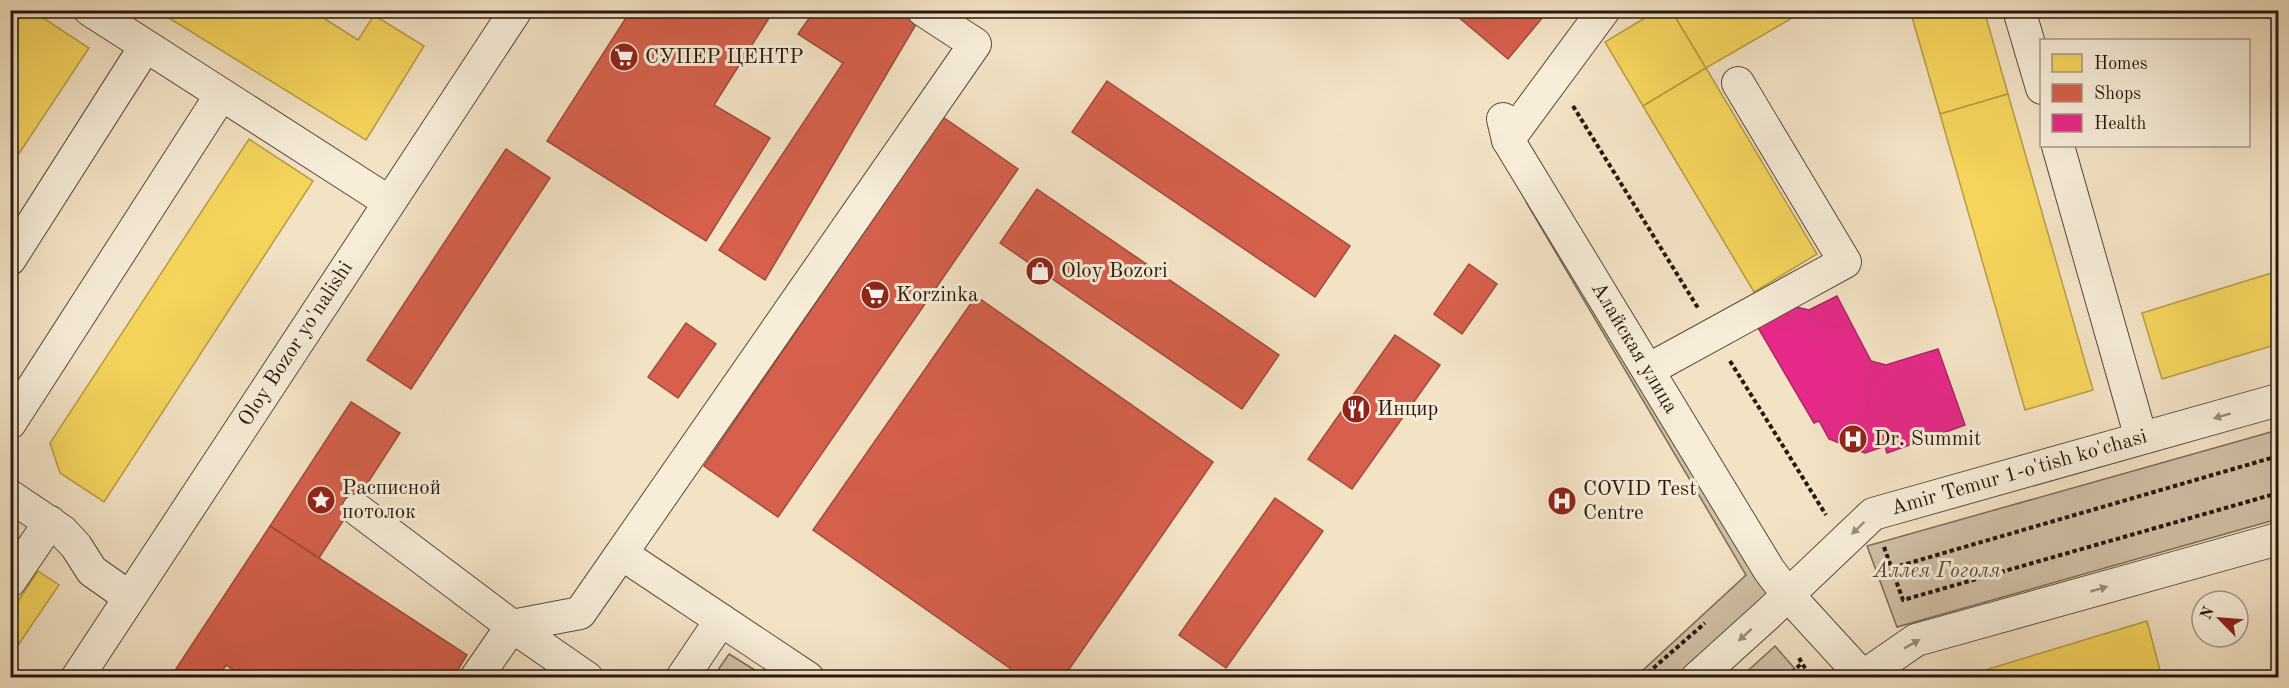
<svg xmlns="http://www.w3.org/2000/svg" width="2289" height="688" viewBox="0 0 2289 688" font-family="'Old Standard TT',serif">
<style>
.green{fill:#d0c0a6;stroke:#7c6c59;stroke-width:1.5}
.homes{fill:#f6d55c;stroke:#b89c44;stroke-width:1.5}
.shops{fill:#d6604d;stroke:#a24a3a;stroke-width:1.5}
.health{fill:#e7298a;stroke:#ad2464;stroke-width:1.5}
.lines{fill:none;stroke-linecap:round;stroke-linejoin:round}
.minor-casing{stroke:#5a4b3a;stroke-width:34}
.path{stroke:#27180c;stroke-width:4;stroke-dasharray:4.5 3;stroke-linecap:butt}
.minor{stroke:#f7edd9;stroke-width:32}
.oneway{fill:#998d7d}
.labels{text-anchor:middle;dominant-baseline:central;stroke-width:6;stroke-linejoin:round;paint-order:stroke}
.poi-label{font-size:21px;fill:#27180c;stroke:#f7edd9;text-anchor:start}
.street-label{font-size:21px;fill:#27180c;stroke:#f7edd9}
.park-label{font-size:21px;font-style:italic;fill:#5a4a3a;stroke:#f7edd9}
</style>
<rect width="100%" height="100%" fill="#f3e3c5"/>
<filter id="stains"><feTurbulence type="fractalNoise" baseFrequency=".00333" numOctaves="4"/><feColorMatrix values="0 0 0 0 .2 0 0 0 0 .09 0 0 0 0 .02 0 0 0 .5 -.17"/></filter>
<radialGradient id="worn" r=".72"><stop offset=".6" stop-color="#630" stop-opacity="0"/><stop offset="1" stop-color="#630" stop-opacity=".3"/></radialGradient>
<!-- green -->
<g class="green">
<path d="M1533 176 1769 596 1677 677H1649L1642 671 1746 575 1526 202Z"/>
<path d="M2278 430V519L1897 627 1867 546Z"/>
<path d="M1775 646 1802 677H1741Z"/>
<path d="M729 654 766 677H713Z"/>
</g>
<!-- homes -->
<g class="homes">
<path d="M25 10H31L89 48 10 167V32Z"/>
<path d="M156 10H311L358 40 374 15 424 46 366 140Z"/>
<path d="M1658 10H1671L1706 68 1643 106 1605 42Z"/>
<path d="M1671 10H1806L1706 68Z"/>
<path d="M1910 10H1984L2008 94 1940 114Z"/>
<path d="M1706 68 1817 254 1754 292 1643 106Z"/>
<path d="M2008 94 2093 390 2025 410 1940 114Z"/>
<path d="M249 139 313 181 104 502 60 473 50 443Z"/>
<path d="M2278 271V344L2162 379 2142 313Z"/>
<path d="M38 571 59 585 10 657V613Z"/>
<path d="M2147 621 2162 678H1971L1972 674Z"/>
</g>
<!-- shops -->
<g class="shops">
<path d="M631 10H774L714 105 770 138 706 241 547 141Z"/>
<path d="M799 10H901L918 21 765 280 719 250 843 63 798 34 810 17Z"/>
<path d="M1450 10H1545L1547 12 1508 59Z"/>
<path d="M1107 81 1350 246 1315 297 1072 132Z"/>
<path d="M943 117 1018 169 778 517 704 466Z"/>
<path d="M506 149 550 178 411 389 367 360Z"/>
<path d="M1037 189 1279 355 1242 409 1000 243Z"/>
<path d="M1469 264 1497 284 1462 334 1434 314Z"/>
<path d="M976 296 1213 462 1063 678H1024L813 530Z"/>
<path d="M686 323 716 344 678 398 648 377Z"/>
<path d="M1395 335 1440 365 1352 489 1308 459Z"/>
<path d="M351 402 400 433 319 558 270 526Z"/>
<path d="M1275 498 1323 531 1226 668 1179 635Z"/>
<path d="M270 526 467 655 453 678H246L226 665 218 678H170Z"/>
</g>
<!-- health -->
<path class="health" d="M1837 296 1871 361 1886 365 1938 349 1965 425 1887 453 1885 446 1865 453 1829 439 1819 421 1814 423 1757 326 1792 306 1809 310Z"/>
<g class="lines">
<!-- minor casing -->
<g class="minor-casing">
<g id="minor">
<path d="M90 10 389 202"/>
<path d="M2019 10 2042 88"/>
<path d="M1503 119 1508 140 1769 570 1788 595 1864 678"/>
<path d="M1508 140 1604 10"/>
<path d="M2058 146 2141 438"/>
<path d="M10 259 145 47"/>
<path d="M1648 370 1845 262 1738 83"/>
<path d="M10 423 221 95"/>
<path d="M10 496 62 531 76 546 92 571 129 597"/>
<path d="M358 510 512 626 587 678"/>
<path d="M622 554 808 678"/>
<path d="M10 581 50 522"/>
<path d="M77 678 516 10"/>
<path d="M476 678 512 626 580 613 975 44 923 10"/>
<path d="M682 678 721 620"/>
<path d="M1697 678 1770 612 1873 514 2278 400"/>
<path d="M1861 678 1916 640 2278 539"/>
</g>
</g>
<!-- path -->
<g class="path">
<path d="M1573 106 1698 308"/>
<path d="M1730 361 1826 515"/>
<path d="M1884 547 1903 600 2278 493"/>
<path d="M1892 568 2278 456"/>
<path d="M1799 658 1811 678"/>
<path d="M1642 678 1705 623"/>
<path d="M1786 678 1802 663"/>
</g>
<!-- minor -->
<use href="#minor" class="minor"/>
</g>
<!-- one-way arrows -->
<defs><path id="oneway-solid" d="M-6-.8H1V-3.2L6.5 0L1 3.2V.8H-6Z" transform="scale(1.5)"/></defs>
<g class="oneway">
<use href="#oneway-solid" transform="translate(2222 416) rotate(164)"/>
<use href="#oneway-solid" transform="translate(1858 528) rotate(136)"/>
<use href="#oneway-solid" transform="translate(2099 589) rotate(-16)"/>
<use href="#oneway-solid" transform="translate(1745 635) rotate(138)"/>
<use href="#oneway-solid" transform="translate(1912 644) rotate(-29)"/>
</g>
<!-- icons -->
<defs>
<g id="supermarket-disc" transform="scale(1.5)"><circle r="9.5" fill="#8f2418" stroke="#f7edd9"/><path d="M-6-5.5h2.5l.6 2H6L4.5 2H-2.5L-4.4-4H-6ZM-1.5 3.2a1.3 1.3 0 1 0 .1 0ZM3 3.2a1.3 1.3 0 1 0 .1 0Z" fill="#fff"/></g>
<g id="shop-disc" transform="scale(1.5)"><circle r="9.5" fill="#8f2418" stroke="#f7edd9"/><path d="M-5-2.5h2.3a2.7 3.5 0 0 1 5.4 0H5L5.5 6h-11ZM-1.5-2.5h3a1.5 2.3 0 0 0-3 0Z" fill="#fff"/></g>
<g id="restaurant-disc" transform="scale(1.5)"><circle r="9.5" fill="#8f2418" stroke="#f7edd9"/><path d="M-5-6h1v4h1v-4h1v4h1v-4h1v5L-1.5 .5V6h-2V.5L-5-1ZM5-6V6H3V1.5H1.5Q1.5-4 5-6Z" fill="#fff"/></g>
<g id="hospital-disc" transform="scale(1.5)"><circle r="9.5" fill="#8f2418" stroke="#f7edd9"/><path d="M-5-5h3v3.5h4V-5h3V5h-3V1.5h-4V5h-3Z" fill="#fff"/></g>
<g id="sight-disc" transform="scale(1.5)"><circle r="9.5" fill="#8f2418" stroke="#f7edd9"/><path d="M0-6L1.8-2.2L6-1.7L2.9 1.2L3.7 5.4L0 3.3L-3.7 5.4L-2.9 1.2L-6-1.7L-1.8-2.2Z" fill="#fff"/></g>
</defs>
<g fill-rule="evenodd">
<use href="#supermarket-disc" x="624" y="57"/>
<use href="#shop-disc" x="1040" y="271"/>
<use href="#supermarket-disc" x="875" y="295"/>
<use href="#restaurant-disc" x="1356" y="409"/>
<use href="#hospital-disc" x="1853" y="439"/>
<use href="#sight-disc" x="321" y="500"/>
<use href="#hospital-disc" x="1562" y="501"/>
</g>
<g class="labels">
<!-- poi labels -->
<g class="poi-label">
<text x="645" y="57">СУПЕР ЦЕНТР</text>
<text x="1061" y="271">Oloy Bozori</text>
<text x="896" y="295">Korzinka</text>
<text x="1377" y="409">Инцир</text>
<text x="1874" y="439">Dr. Summit</text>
<text x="342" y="488">Расписной<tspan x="342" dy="24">потолок</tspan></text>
<text x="1583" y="489">COVID Test<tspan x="1583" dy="24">Centre</tspan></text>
</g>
<!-- street labels -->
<g class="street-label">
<text transform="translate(296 344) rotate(-57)">Oloy Bozor yo'nalishi</text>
<text transform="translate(1634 348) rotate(59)">Алайская улица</text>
<text transform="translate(2019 473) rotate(-16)">Amir Temur 1-o'tish ko'chasi</text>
</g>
<!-- park labels -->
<g class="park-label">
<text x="1937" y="571">Аллея Гоголя</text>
</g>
</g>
<!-- margin -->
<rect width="2289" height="688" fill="none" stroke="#f3e3c5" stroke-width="36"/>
<rect x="12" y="12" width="2265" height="664" fill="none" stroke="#27180c" stroke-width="3"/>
<rect x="18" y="18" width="2253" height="652" fill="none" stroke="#27180c" stroke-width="1.5"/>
<!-- legend -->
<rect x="2040" y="39" width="210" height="108" fill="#f7edd9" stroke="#a49887" stroke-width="1.5"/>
<rect x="2052" y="54" width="30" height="18" fill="#f6d55c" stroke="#a49887" stroke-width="1.5"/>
<text x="2094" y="69" font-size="18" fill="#27180c">Homes</text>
<rect x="2052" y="84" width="30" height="18" fill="#d6604d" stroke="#a49887" stroke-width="1.5"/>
<text x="2094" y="99" font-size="18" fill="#27180c">Shops</text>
<rect x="2052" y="114" width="30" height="18" fill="#e7298a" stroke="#a49887" stroke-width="1.5"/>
<text x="2094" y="129" font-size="18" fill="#27180c">Health</text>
<!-- north arrow -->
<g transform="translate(2220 619) rotate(295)"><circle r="28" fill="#f7edd9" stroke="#a49887" stroke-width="1.5"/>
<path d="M0-4.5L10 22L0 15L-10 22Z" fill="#8f2418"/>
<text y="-9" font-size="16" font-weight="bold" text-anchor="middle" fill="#27180c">N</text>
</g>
<rect width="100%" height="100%" filter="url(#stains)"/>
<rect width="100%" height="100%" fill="url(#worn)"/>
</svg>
